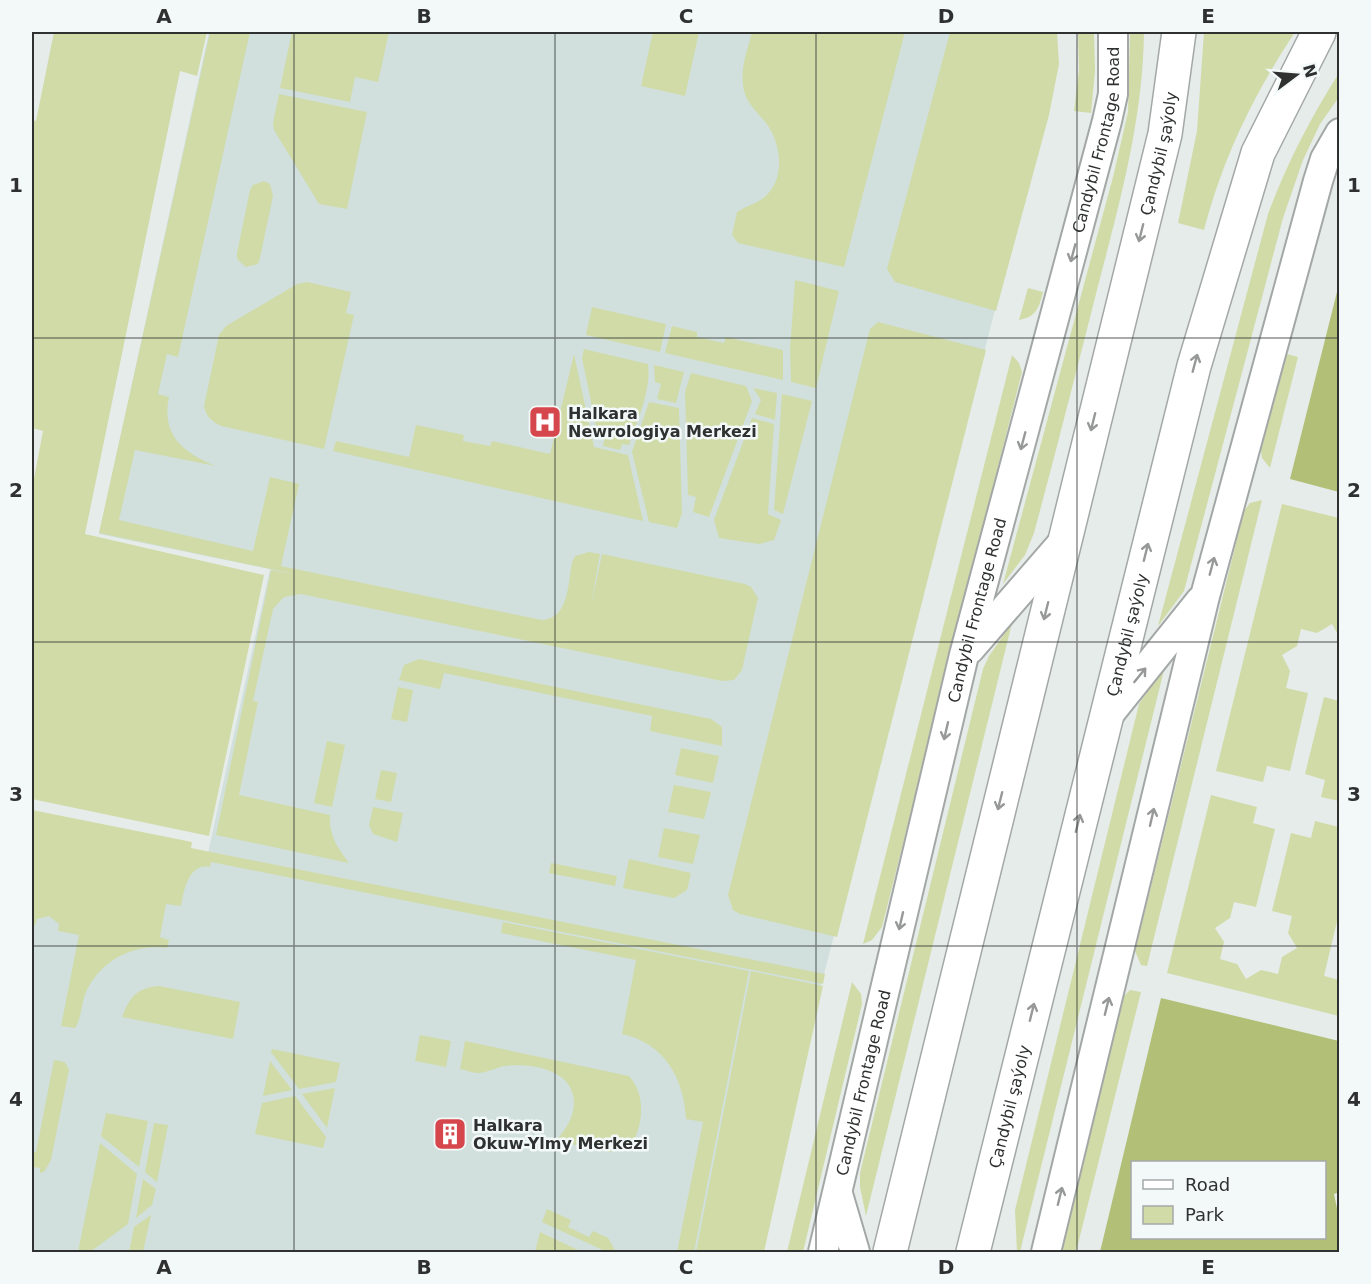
<svg xmlns="http://www.w3.org/2000/svg" width="1371" height="1284" viewBox="0 0 1371 1284" font-family="'DejaVu Sans',sans-serif">
<style>
.built{fill:#d1e0dd}
.green{fill:#d0dba8}
.forest{fill:#b1bf77;fill-rule:evenodd}
.lines{fill:none;stroke-linecap:round;stroke-linejoin:round}
.street-casing{stroke:#a3a8a7;stroke-width:32}
.secondary-casing{stroke:#a3a8a7;stroke-width:36}
.street{stroke:#fff;stroke-width:28}
.secondary{stroke:#fff;stroke-width:33}
.oneway{stroke:#979898}
.grid{fill:none;stroke:#2f3131;stroke-width:1.5;stroke-opacity:0.55}
.labels{text-anchor:middle;dominant-baseline:central;stroke-width:5;stroke-linejoin:round;paint-order:stroke}
.street-label{font-size:16px;fill:#2f3131;stroke:#f3f9f8}
.poi-label{font-size:16px;font-weight:bold;fill:#2f3131;stroke:#f3f9f8;text-anchor:start}
.neatline{fill:none;stroke:#2f3131;stroke-width:2}
.grid-label{font-size:20px;text-anchor:middle;font-weight:bold;fill:#2f3131}
</style>
<rect width="100%" height="100%" fill="#e6ecea"/>
<!-- built -->
<path class="built" d="M209 32H1055L995 310 821 986 756 1252H32V827L206 862 270 569 99 534Z"/>
<!-- green -->
<g class="green">
<path d="M54 32H207L197 76 180 71 85 534 264 575 209 836 32 799V489L43 431 32 428V120L36 121Z"/>
<path d="M210 32H250L178 357 167 354 158 394 169 397C161 436 184 453 216 466L135 450 119 520 253 551 270 477 299 484 281 566 542 620C569 619 568 583 572 562L575 556 589 552 600 554 591 605 602 554 745 584 751 587 758 598 742 670 734 680 722 681 301 594 284 597 273 609 253 701 258 702 239 795 330 815C329 836 337 847 349 863L216 835 271 570 294 574 99 533Z"/>
<path d="M292 32H389L378 82 355 77 350 102 280 88Z"/>
<path d="M653 32H699L685 96 641 86Z"/>
<path d="M752 32H905L844 267 738 243 732 235 737 212C745 207 754 204 762 199 786 182 782 146 767 124 760 115 749 106 745 94 738 73 747 52 752 32Z"/>
<path d="M950 32H1057L1059 64 1049 115 996 311 895 282 887 269Z"/>
<path d="M1078 32H1094L1095 71 1091 113 1074 111 1079 70Z"/>
<path d="M1130 32H1144C1143 119 1120 202 1098 286 1077 369 1056 451 1034 533L1025 555 1003 584 1113 177 1128 112Z"/>
<path d="M1204 32H1295C1254 94 1223 157 1204 230L1178 223 1197 131Z"/>
<path d="M1339 73V97L1320 124 1303 160 1283 218 1184 591 1158 626 1268 214C1287 163 1310 119 1339 73Z"/>
<path d="M279 94 367 112 347 209 319 204 274 130 273 123Z"/>
<path d="M264 181 270 184 273 196 260 258 258 264 246 267 237 259V253L250 190 253 185Z"/>
<path d="M795 280 839 291 816 388 791 382 790 349Z"/>
<path d="M307 282 351 292 346 313 354 315 324 449 221 426C211 421 206 416 204 406L219 335 226 326 297 284Z"/>
<path d="M1028 288 1043 292C1039 308 1036 317 1019 320Z"/>
<path d="M592 307 666 324 660 352 586 335Z"/>
<path d="M878 322 986 350 837 937 740 914 733 910 728 895 870 329Z"/>
<path d="M672 326 697 332V337L724 343 726 337 783 350V380L665 353Z"/>
<path d="M584 349 648 364C651 392 638 418 629 445L622 444 620 450 603 446 606 429 596 426 582 358Z"/>
<path d="M1283 353 1298 357 1270 468 1262 458 1260 445Z"/>
<path d="M574 354 594 447 628 455 643 521 333 451 336 441 409 457 416 425 464 435 463 441 490 446 492 441 550 454Z"/>
<path d="M1012 355 1019 363 1022 372 882 927 872 940 863 944Z"/>
<path d="M654 365 684 372 676 403 657 399 661 384 655 382Z"/>
<path d="M691 373 746 386 752 401 709 517 693 512 696 497 688 495 685 392Z"/>
<path d="M753 388 777 393 775 420 755 414 761 400Z"/>
<path d="M782 394 812 401 783 514 774 510Z"/>
<path d="M649 402 679 408 682 513 677 528 649 522 632 452Z"/>
<path d="M752 418 774 424 768 514 781 520 774 540 759 544 719 538 714 520Z"/>
<path d="M1262 500 1147 966 1141 965 1135 951 1244 511 1250 503Z"/>
<path d="M1282 504 1339 518V636L1332 624 1317 633 1301 629 1297 646 1282 655 1290 671 1286 688 1308 693 1290 771 1267 766 1263 782 1216 771Z"/>
<path d="M1012 623 866 1216 860 1187V1173L983 669 989 656Z"/>
<path d="M419 659 711 719 722 727V746L650 731 652 716 444 673 440 689 399 680 404 665Z"/>
<path d="M1165 666 1020 1252H1017L1015 1210 1139 704Z"/>
<path d="M398 687 413 690 407 722 391 719Z"/>
<path d="M1324 697 1339 701V801L1321 797 1325 780 1305 774Z"/>
<path d="M327 741 345 745 332 807 314 803Z"/>
<path d="M681 748 719 756 713 783 675 775Z"/>
<path d="M381 770 397 773 391 802 375 799Z"/>
<path d="M674 785 711 792 704 819 668 812Z"/>
<path d="M1211 795 1257 807 1253 823 1275 829 1256 907 1234 902 1230 918 1215 928 1224 942 1220 959 1237 964 1246 979 1261 970 1278 974 1282 957 1297 948 1288 933 1292 916 1272 911 1291 833 1311 838 1315 821 1339 827V913L1324 976 1339 980V1016L1167 973Z"/>
<path d="M373 807 403 813 397 842 373 834 369 825Z"/>
<path d="M32 810 192 842 191 848 825 974 823 984 211 862 210 867C188 863 184 891 181 906L166 904 160 937 169 940 167 948C133 943 100 961 86 992 81 1003 82 1018 75 1028L61 1026 79 935 58 931 59 924 49 916 37 919 35 926 32 925Z"/>
<path d="M664 828 700 835 693 864 658 857Z"/>
<path d="M629 859 691 873 687 890 674 898 623 888Z"/>
<path d="M551 863 617 876 615 886 549 873Z"/>
<path d="M503 922 749 971 694 1252H677L703 1122 686 1119C684 1078 664 1043 622 1034L636 960 501 933Z"/>
<path d="M751 971 823 986 764 1252H696Z"/>
<path d="M852 982 861 994 862 1004 803 1252H787Z"/>
<path d="M159 986 240 1002 233 1039 122 1017C130 996 137 988 159 986Z"/>
<path d="M1130 990 1141 992 1076 1252H1060L1124 996Z"/>
<path d="M420 1035 451 1041 446 1067 415 1061Z"/>
<path d="M465 1041 629 1076C647 1096 643 1126 630 1148L609 1152 556 1141C567 1128 577 1113 573 1095 567 1068 528 1063 505 1066 497 1067 487 1073 478 1073 472 1073 466 1070 460 1069Z"/>
<path d="M272 1049 340 1063 336 1082 299 1089 271 1052Z"/>
<path d="M54 1060 65 1062 69 1070 51 1160 44 1172 40 1173V1168L32 1167V1152H36Z"/>
<path d="M270 1061 292 1090 263 1096Z"/>
<path d="M335 1088 327 1128 302 1094Z"/>
<path d="M295 1096 326 1137 323 1148 255 1134 262 1103Z"/>
<path d="M106 1113 148 1121 139 1167 101 1136Z"/>
<path d="M154 1123 168 1125 157 1182 145 1172Z"/>
<path d="M100 1143 137 1174 128 1224 90 1252H78Z"/>
<path d="M143 1179 156 1189 152 1205 136 1218Z"/>
<path d="M547 1209 571 1220 568 1227 589 1237 593 1231 608 1238 616 1252H607L542 1222Z"/>
<path d="M151 1215 143 1252H129L134 1227Z"/>
<path d="M540 1232 582 1252H535Z"/>
</g>
<!-- forest -->
<g class="forest">
<path d="M1339 284 1340 492H1339L1290 479Z"/>
<path d="M1161 998 1339 1041 1340 1192 1334 1194 1339 1218V1252H1100ZM1132 1162H1324V1238H1132Z"/>
</g>
<g class="lines">
<!-- street casing -->
<g class="street-casing">
<g id="street">
<path d="M970 649 1063 542"/>
<path d="M1107 717 1200 601"/>
<path d="M838 1194 855 1252"/>
<path id="s1" d="M823 1252 964 655 1107 121 1113 94V32"/>
<path d="M1046 1252 1205 596 1318 181 1325 159 1340 133"/>
</g>
</g>
<!-- secondary casing -->
<g class="secondary-casing">
<g id="secondary">
<path id="s2" d="M890 1252 1165 134 1179 32"/>
<path id="s3" d="M973 1252 1194 366 1258 153 1319 32"/>
</g>
</g>
<!-- street -->
<use href="#street" class="street"/>
<!-- secondary -->
<use href="#secondary" class="secondary"/>
</g>
<!-- one-way arrows -->
<defs><path id="oneway-shaft" d="M-6 0H5M1.5-3L5.5 0L1.5 3" fill="none" stroke-width="1.6" stroke-linecap="round" stroke-linejoin="round" transform="scale(1.5)"/></defs>
<g class="oneway">
<use href="#oneway-shaft" transform="translate(1141 233) rotate(104)"/>
<use href="#oneway-shaft" transform="translate(1073 253) rotate(105)"/>
<use href="#oneway-shaft" transform="translate(1195 363) rotate(-75)"/>
<use href="#oneway-shaft" transform="translate(1093 422) rotate(104)"/>
<use href="#oneway-shaft" transform="translate(1023 441) rotate(105)"/>
<use href="#oneway-shaft" transform="translate(1146 552) rotate(-76)"/>
<use href="#oneway-shaft" transform="translate(1212 566) rotate(-75)"/>
<use href="#oneway-shaft" transform="translate(1046 611) rotate(104)"/>
<use href="#oneway-shaft" transform="translate(1140 675) rotate(-51)"/>
<use href="#oneway-shaft" transform="translate(946 731) rotate(103)"/>
<use href="#oneway-shaft" transform="translate(1000 801) rotate(104)"/>
<use href="#oneway-shaft" transform="translate(1152 817) rotate(-77)"/>
<use href="#oneway-shaft" transform="translate(1078 823) rotate(-76)"/>
<use href="#oneway-shaft" transform="translate(901 921) rotate(103)"/>
<use href="#oneway-shaft" transform="translate(1107 1006) rotate(-76)"/>
<use href="#oneway-shaft" transform="translate(1032 1012) rotate(-76)"/>
<use href="#oneway-shaft" transform="translate(1060 1196) rotate(-76)"/>
</g>
<!-- grid -->
<path class="grid" d="M294 32V1252M555 32V1252M816 32V1252M1077 32V1252M32 338H1340M32 642H1340M32 946H1340"/>
<!-- icons -->
<defs>
<g id="hospital-square" transform="scale(1.725)"><rect x="-9" y="-9" width="18" height="18" rx="4" fill="#d6464d" stroke="#f3f9f8"/><path d="M-5-5h3v3.5h4V-5h3V5h-3V1.5h-4V5h-3Z" fill="#fff"/></g>
<g id="building-square" transform="scale(1.725)"><rect x="-9" y="-9" width="18" height="18" rx="4" fill="#d6464d" stroke="#f3f9f8"/><path d="M-4-6H4V6H1V3H-1V6H-4ZM-2.5-4.3h1.7v1.8h-1.7ZM.8-4.3h1.7v1.8H.8ZM-2.5-1h1.7V.8h-1.7ZM.8-1h1.7V.8H.8Z" fill="#fff"/></g>
</defs>
<g fill-rule="evenodd">
<use href="#hospital-square" x="545" y="422"/>
<use href="#building-square" x="450" y="1134"/>
</g>
<g class="labels">
<!-- street labels -->
<g class="street-label">
<text stroke="none"><textPath href="#s1" startOffset="1146">Candybil Frontage Road</textPath></text>
<text stroke="none"><textPath href="#s2" startOffset="1131">Çandybil şaýoly</textPath></text>
<text stroke="none"><textPath href="#s1" startOffset="660">Candybil Frontage Road</textPath></text>
<text stroke="none"><textPath href="#s3" startOffset="636">Çandybil şaýoly</textPath></text>
<text stroke="none"><textPath href="#s1" startOffset="174">Candybil Frontage Road</textPath></text>
<text stroke="none"><textPath href="#s3" startOffset="150">Çandybil şaýoly</textPath></text>
</g>
<!-- poi labels -->
<g class="poi-label">
<text x="568" y="413">Halkara<tspan x="568" dy="18">Newrologiya Merkezi</tspan></text>
<text x="473" y="1125">Halkara<tspan x="473" dy="18">Okuw-Ylmy Merkezi</tspan></text>
</g>
</g>
<!-- border -->
<rect width="1371" height="1284" fill="none" stroke="#f3f9f8" stroke-width="66"/>
<!-- legend -->
<rect x="1131" y="1161" width="195" height="78" fill="#f3f9f8" stroke="#a5a9a8" stroke-width="1.5"/>
<rect x="1143" y="1180" width="30" height="9" fill="#ffffff" stroke="#a5a9a8" stroke-width="1.5"/>
<text x="1185" y="1191" font-size="18" fill="#2f3131">Road</text>
<rect x="1143" y="1206" width="30" height="18" fill="#d0dba8" stroke="#a5a9a8" stroke-width="1.5"/>
<text x="1185" y="1221" font-size="18" fill="#2f3131">Park</text>
<!-- north arrow -->
<g transform="translate(1296 75) rotate(74)" stroke="#f3f9f8" stroke-width="4.5" paint-order="stroke">
<path d="M0-4.5L10 22L0 15L-10 22Z" fill="#2f3131"/>
<text y="-9" font-size="16" font-weight="bold" text-anchor="middle" fill="#2f3131">N</text>
</g>
<rect x="33" y="33" width="1305" height="1218" class="neatline"/>
<g class="grid-label">
<text x="164" y="23">A</text>
<text x="424" y="23">B</text>
<text x="686" y="23">C</text>
<text x="946" y="23">D</text>
<text x="1208" y="23">E</text>
<text x="16" y="192">1</text>
<text x="1354" y="192">1</text>
<text x="16" y="497">2</text>
<text x="1354" y="497">2</text>
<text x="16" y="801">3</text>
<text x="1354" y="801">3</text>
<text x="16" y="1106">4</text>
<text x="1354" y="1106">4</text>
<text x="164" y="1274">A</text>
<text x="424" y="1274">B</text>
<text x="686" y="1274">C</text>
<text x="946" y="1274">D</text>
<text x="1208" y="1274">E</text>
</g>
</svg>
